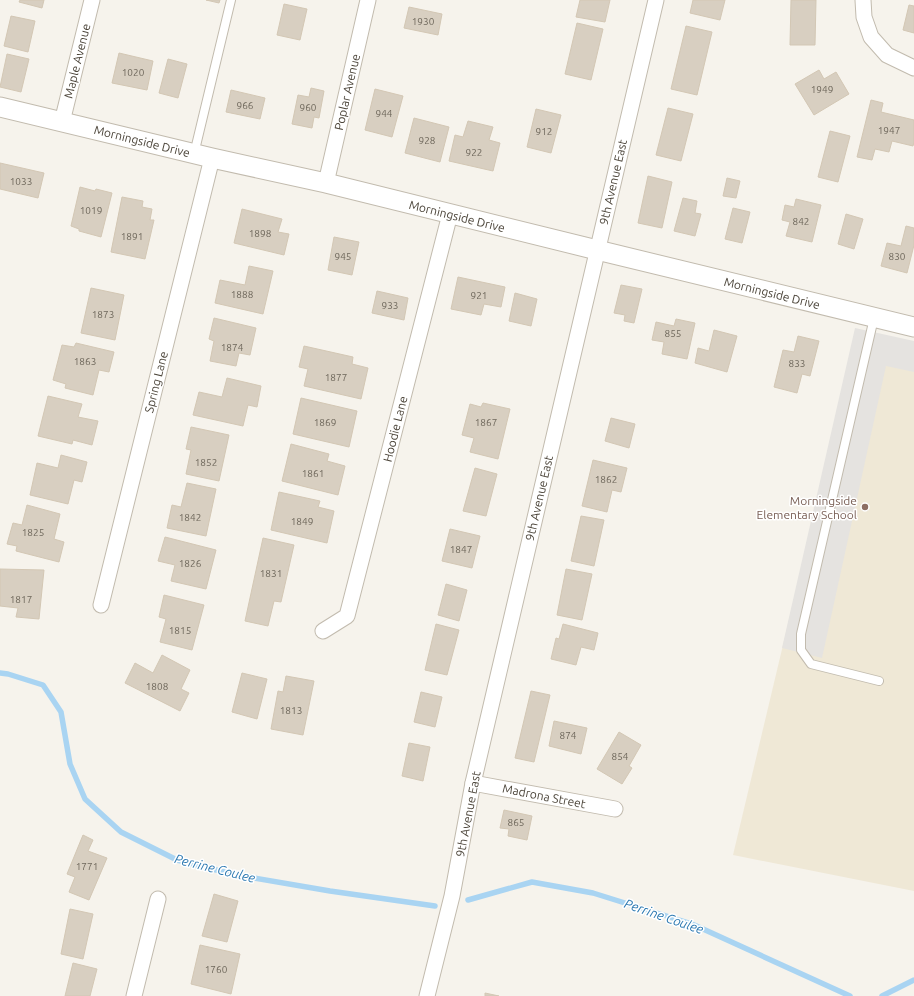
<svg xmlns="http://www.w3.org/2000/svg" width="914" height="996" viewBox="0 0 914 996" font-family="Ubuntu,sans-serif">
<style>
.education{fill:#efe8d6}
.parking{fill:#e5e3e0}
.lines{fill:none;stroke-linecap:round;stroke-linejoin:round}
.stream{stroke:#a9d4f2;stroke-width:5.5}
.building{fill:#d8cfc1;stroke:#d3c7b4}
.service-casing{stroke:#c2bbae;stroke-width:10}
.minor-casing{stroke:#c2bbae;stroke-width:17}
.tertiary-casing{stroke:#c2bbae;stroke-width:21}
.service{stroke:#fff;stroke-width:8}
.minor{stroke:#fff;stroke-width:15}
.tertiary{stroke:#fff;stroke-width:19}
.education-dot{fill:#8d6e63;stroke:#fff;stroke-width:1.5}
.labels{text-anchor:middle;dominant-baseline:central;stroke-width:3;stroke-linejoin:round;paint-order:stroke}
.number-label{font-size:10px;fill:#6e675b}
.street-label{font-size:12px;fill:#4b4439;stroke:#fff}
.education-label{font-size:12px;fill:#785e54;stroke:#fff;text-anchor:end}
.water-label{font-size:13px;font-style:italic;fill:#2e7ab2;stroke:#fff}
</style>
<rect width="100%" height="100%" fill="#f6f3ec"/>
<!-- education -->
<path class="education" d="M853 351 914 365V891L733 855Z"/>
<!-- parking -->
<path class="parking" d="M855 328 914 341V372L886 366 822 658 782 648Z"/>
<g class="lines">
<!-- stream -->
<g class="stream">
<path d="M0 673 8 674 43 685 61 712 70 764 85 799 121 832 177 860 236 875 330 891 435 906"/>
<path d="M468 900 532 882 593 893 692 924 850 996"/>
<path d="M882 996 914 980"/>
</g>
</g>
<!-- building -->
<g class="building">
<path d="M20 0H44L42 8 19 2Z"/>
<path d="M206 0H220L219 3Z"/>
<path d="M580 0H610L605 22 576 17Z"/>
<path d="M693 0H725L720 20 690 13Z"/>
<path d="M791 0H816L815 45H790Z"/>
<path d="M284 4 307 9 300 40 277 35Z"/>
<path d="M909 5 914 6V33L903 30Z"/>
<path d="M409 7 442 14 438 35 404 28Z"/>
<path d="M11 16 35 21 28 52 4 46Z"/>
<path d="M577 23 603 29 591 80 565 74Z"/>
<path d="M686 26 712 32 697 95 671 89Z"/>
<path d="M119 53 153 61 147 90 112 83Z"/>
<path d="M7 54 29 59 21 92 0 87Z"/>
<path d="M168 59 187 64 178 98 159 93Z"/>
<path d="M819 70 824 79 836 72 849 94 814 115 795 84Z"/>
<path d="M311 88 324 91 319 118 314 117 312 128 292 124 298 95 309 97Z"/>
<path d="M375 89 403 96 392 137 365 130Z"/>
<path d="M231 90 265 98 260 119 226 112Z"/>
<path d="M871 100 883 103 881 112 914 120V142L913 146 892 141 889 152 875 149 872 160 857 157Z"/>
<path d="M668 108 693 114 681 161 656 155Z"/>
<path d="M536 109 561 115 551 153 527 147Z"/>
<path d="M414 118 449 127 440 162 405 153Z"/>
<path d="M468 121 493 127 489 140 500 143 493 171 449 161 455 135 463 137Z"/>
<path d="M830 131 850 136 838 182 818 177Z"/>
<path d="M0 163 44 173 38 198 0 189Z"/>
<path d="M648 176 672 182 662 228 638 223Z"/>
<path d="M727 178 740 181 736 198 723 196Z"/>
<path d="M80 187 95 191 96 189 112 193 101 237 79 231V229L71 226Z"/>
<path d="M122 197 143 201 142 207 152 209 150 220H154L145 259 111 252Z"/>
<path d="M683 198 697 201 695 213 701 214 695 236 674 231Z"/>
<path d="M796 199 821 205 812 242 786 236 790 222 782 220 785 205 794 207Z"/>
<path d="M733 208 750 212 742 243 725 239Z"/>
<path d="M242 209 282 219 278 232 289 234 284 255 234 243Z"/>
<path d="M846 214 863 219 854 249 838 244Z"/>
<path d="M906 226 914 228V245L907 273 881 266 887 243 901 246Z"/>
<path d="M334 237 359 242 352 275 328 270Z"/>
<path d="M249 266 273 271 263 314 215 303 220 280 245 285Z"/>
<path d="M458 277 505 287 501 307 484 304 481 315 451 309Z"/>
<path d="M621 285 642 289 634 323 624 321 625 315 614 313Z"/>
<path d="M91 288 124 295 115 340 81 333Z"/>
<path d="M377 291 408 298 404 320 372 313Z"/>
<path d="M515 293 537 299 531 326 509 321Z"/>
<path d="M214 318 256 328 250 355 239 353 236 366 210 361 214 341 209 339Z"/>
<path d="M676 319 695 323 687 359 662 354 664 342 652 340 656 322 674 326Z"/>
<path d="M714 330 737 336 727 372 695 363 698 348 709 351Z"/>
<path d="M798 336 819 341 810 376 802 374 797 393 774 387 783 350 794 352Z"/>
<path d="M76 343 114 352 109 372 99 370 93 395 65 388 66 384 53 380 62 345 74 347Z"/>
<path d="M304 346 353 357 352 364 368 368 361 399 304 386 308 369 299 367Z"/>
<path d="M227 378 261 386 257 407 248 405 243 426 193 415 199 392 222 397Z"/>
<path d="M48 396 82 404 78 417 98 421 92 445 73 440 72 444 38 436Z"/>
<path d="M301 398 357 411 349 447 293 434Z"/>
<path d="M483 403 510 409 498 459 470 452 474 438 462 435 470 404 481 407Z"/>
<path d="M611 418 635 424 629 448 605 441Z"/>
<path d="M191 427 229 435 219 481 186 474 191 450 186 449Z"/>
<path d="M291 444 329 454 327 461 345 466 338 495 282 481Z"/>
<path d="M61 455 87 462 82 482 74 480 68 504 30 495 37 463 58 468Z"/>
<path d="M593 460 627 468 621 492 612 490 607 512 582 506Z"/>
<path d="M475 468 497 474 486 516 463 511Z"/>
<path d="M187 483 216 489 206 536 167 528 172 505 181 507Z"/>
<path d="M279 492 320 501 318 507 334 511 327 543 271 530Z"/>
<path d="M27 505 60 514 54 539 64 542 59 562 16 551 17 546 7 544 13 523 22 525Z"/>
<path d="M581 516 604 520 594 566 571 561Z"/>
<path d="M450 529 480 536 472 568 442 561Z"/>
<path d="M165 537 216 550 206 589 171 581 175 565 158 561Z"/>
<path d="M263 538 294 545 281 602 274 601 268 626 245 621Z"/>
<path d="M0 569 44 570 39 619 16 617 18 608 0 606Z"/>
<path d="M566 569 592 574 582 620 557 615Z"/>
<path d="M446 584 467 590 459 621 438 615Z"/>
<path d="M164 595 204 605 192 650 160 642 166 619 159 617Z"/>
<path d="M436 624 459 630 447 675 425 670Z"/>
<path d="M563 624 598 633 594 650 581 647 576 665 551 659 556 638 559 639Z"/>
<path d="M162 655 190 670 181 689 189 693 180 711 125 683 135 663 153 673Z"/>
<path d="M242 673 267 679 257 719 232 712Z"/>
<path d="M286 676 314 681 303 735 271 729 278 691 283 692Z"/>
<path d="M531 691 550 695 534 762 515 758Z"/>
<path d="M421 692 442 697 435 727 414 722Z"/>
<path d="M554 721 587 728 581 754 549 746Z"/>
<path d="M619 732 641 745 629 766 632 768 622 784 597 769Z"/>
<path d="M409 743 430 747 423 781 402 776Z"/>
<path d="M504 810 532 816 527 840 508 836 509 829 500 828Z"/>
<path d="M83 835 93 840 88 851 107 858 89 900 69 892 75 877 67 874Z"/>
<path d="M214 894 238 901 227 942 202 936Z"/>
<path d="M70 909 93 914 83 959 61 954Z"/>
<path d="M200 945 240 954 231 994 191 984Z"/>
<path d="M73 963 97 969 90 996H65Z"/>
<path d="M485 993 499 996H485Z"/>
</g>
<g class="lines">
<!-- service casing -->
<g class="service-casing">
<g id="service">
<path d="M194 154 231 0"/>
<path d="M874 318 801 634V650L811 664 879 681"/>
</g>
</g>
<!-- minor casing -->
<g class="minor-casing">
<g id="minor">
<path d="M863 0 864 17 871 37 887 55 914 68"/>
<path d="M62 122 92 0"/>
<path d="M326 183 368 0"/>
<path d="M101 605 212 158"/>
<path d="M323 631 347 616 450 214"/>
<path d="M473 783 615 809"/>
<path d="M134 996 158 899"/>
<path d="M427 996 452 896 473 783 656 0"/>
</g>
</g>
<!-- tertiary casing -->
<g class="tertiary-casing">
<path id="tertiary" d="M0 107 212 158 326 183 597 250 914 327"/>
</g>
<!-- service -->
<use href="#service" class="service"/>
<!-- minor -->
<use href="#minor" class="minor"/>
<!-- tertiary -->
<use href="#tertiary" class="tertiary"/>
</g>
<!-- markers -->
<circle class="education-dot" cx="865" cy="507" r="4"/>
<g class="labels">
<!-- number labels -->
<g class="number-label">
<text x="423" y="21">1930</text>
<text x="133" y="72">1020</text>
<text x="822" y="89">1949</text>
<text x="245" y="105">966</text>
<text x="308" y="107">960</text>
<text x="384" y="113">944</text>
<text x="889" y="130">1947</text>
<text x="544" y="131">912</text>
<text x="427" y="140">928</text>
<text x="474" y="152">922</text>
<text x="21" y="181">1033</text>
<text x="91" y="210">1019</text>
<text x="801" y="221">842</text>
<text x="260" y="233">1898</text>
<text x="132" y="236">1891</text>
<text x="343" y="256">945</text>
<text x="897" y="256">830</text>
<text x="242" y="294">1888</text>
<text x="479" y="295">921</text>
<text x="390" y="305">933</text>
<text x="103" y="314">1873</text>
<text x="673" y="333">855</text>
<text x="232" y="347">1874</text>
<text x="85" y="361">1863</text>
<text x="797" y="363">833</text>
<text x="336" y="377">1877</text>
<text x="325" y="422">1869</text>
<text x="486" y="422">1867</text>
<text x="206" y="462">1852</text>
<text x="313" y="473">1861</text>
<text x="606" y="479">1862</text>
<text x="190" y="517">1842</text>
<text x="302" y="521">1849</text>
<text x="33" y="532">1825</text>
<text x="461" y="549">1847</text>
<text x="190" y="563">1826</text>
<text x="271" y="573">1831</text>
<text x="21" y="599">1817</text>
<text x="180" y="630">1815</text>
<text x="157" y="686">1808</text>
<text x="291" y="710">1813</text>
<text x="568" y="735">874</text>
<text x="620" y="756">854</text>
<text x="516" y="822">865</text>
<text x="87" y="866">1771</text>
<text x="216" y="969">1760</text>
</g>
<!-- street labels -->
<g class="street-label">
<text transform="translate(77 61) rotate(-76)">Maple Avenue</text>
<text transform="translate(347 92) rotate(-77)">Poplar Avenue</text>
<text transform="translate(142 141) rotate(14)">Morningside Drive</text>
<text transform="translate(613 182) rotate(-77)">9th Avenue East</text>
<text transform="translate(457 216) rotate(14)">Morningside Drive</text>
<text transform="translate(772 293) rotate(14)">Morningside Drive</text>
<text transform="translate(156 382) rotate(-76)">Spring Lane</text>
<text transform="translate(395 429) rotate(-76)">Hoodie Lane</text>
<text transform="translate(539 498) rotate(-77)">9th Avenue East</text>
<text transform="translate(544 796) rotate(11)">Madrona Street</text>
<text transform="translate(468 814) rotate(-79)">9th Avenue East</text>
</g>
<!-- education labels -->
<g class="education-label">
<text x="857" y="500">Morningside<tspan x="857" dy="14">Elementary School</tspan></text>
</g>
<!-- water labels -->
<g class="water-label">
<text transform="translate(215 868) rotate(14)">Perrine Coulee</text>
<text transform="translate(664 916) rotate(19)">Perrine Coulee</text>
</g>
</g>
</svg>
